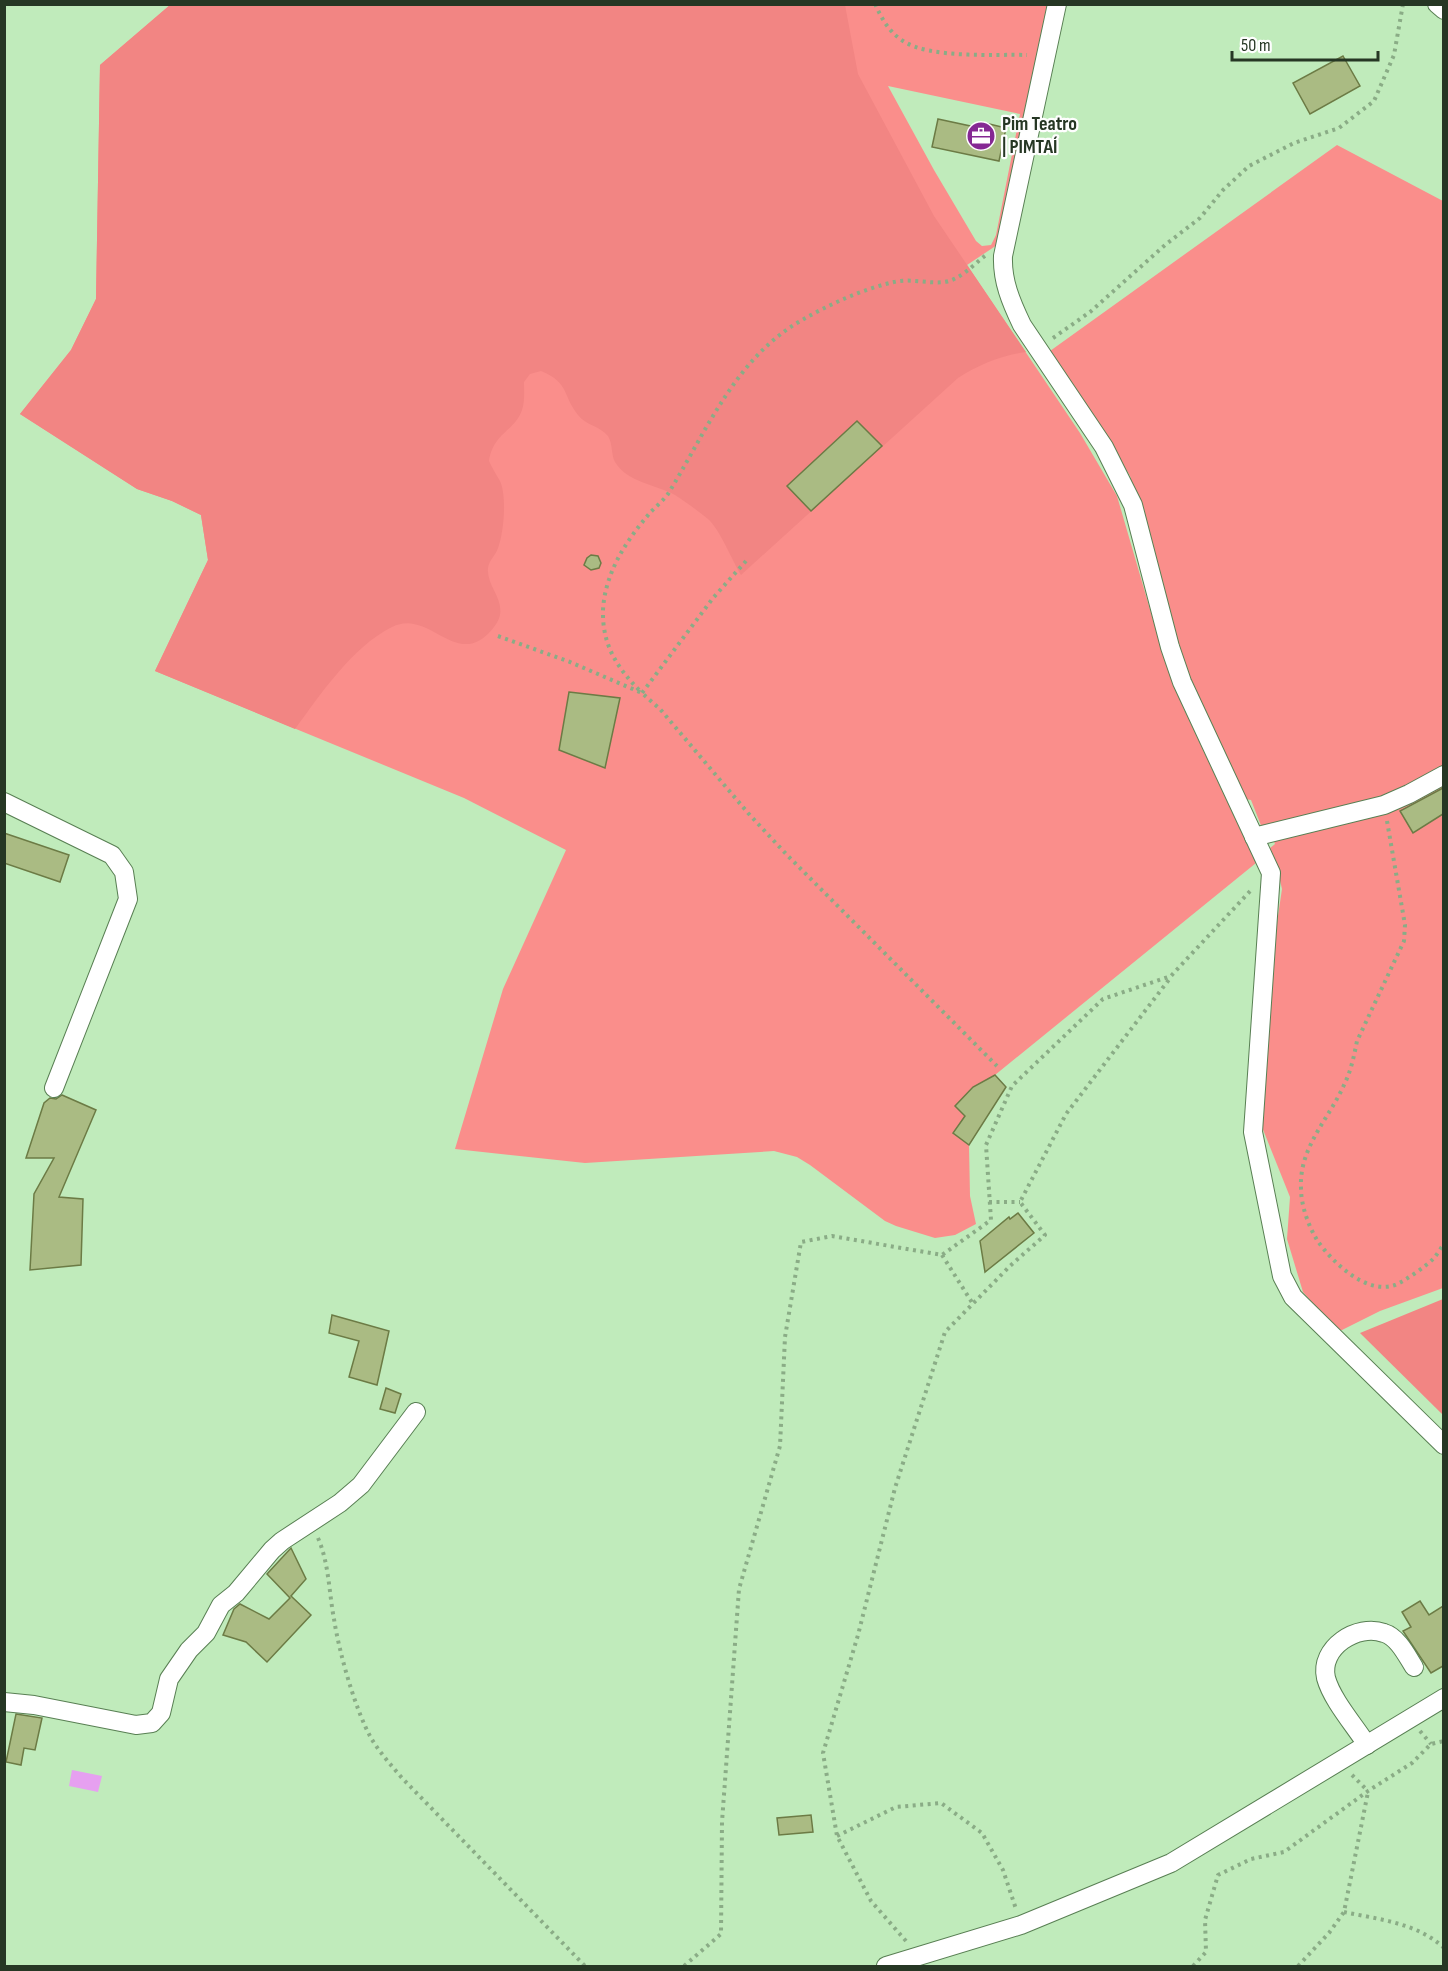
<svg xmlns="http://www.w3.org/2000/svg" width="1448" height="1971" viewBox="0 0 1448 1971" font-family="'Sofia Sans Condensed',sans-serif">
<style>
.green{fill:#fa8e8b;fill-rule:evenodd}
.forest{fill:#f28583}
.water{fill:#e6a0f0}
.building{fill:#aabb83;stroke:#6c7b45;stroke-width:1.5}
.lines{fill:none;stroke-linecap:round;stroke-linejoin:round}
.minor-casing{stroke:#587f53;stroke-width:20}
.path{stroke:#8aac86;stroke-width:4;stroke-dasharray:3 4.5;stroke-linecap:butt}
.minor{stroke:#fff;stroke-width:18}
.labels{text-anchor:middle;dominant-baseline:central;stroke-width:4.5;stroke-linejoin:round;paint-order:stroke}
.poi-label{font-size:20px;font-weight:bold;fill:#263724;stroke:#fefefe;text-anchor:start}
</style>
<rect width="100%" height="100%" fill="#c0ebbb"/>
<!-- green -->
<g class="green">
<path d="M170 5H1049L997 245 967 265 1080 433 1117 496 1156 630 1183 707 1256 863 995 1075 1006 1087 969 1145 970 1196 976 1224 955 1235 935 1238 896 1226 885 1221 810 1165 797 1157 774 1151 585 1163 455 1149 503 989 566 850 464 798 155 671 208 560 201 515 172 501 137 489 20 414 71 350 96 299 100 65ZM888 86 1020 114 996 235 991 245 982 246 976 241 934 170Z"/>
<path d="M1337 145 1443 201V1288L1380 1311 1338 1332 1303 1292 1287 1239 1290 1197 1262 1127 1272 956 1282 889 1277 868 1270 848 1275 844 1268 826 1262 828 1251 800 1245 799 1183 665 1130 476 1097 421 1050 351Z"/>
</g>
<!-- forest -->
<g class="forest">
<path d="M170 5H845L858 74 934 216 1026 352C1002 355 978 365 958 378L741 575C733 562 719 528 708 519 698 511 686 502 675 495 655 484 628 483 615 462 611 455 613 444 608 436 600 426 585 425 578 415 562 395 570 383 541 371L530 374 524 382C524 391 525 401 522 410 515 431 493 433 489 461 492 468 496 474 500 481 507 496 504 532 498 548 496 555 489 560 488 568 486 589 512 604 494 627 458 674 430 607 392 627 352 647 321 694 295 729L155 671 208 560 201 515 172 501 137 489 20 414 71 350 96 299 100 65Z"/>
<path d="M1443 1299V1415L1360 1333Z"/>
</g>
<!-- water -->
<path class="water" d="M72 1770 102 1776 98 1792 69 1786Z"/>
<!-- building -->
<g class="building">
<path d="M1343 56 1360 86 1310 114 1293 83Z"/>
<path d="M938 119 980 128 981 122 1006 128 999 161 932 147Z"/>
<path d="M857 421 882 446 811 511 787 486Z"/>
<path d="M591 555 598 556 601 563 599 568 591 570 584 565 587 558Z"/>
<path d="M569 692 620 698 605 768 559 750Z"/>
<path d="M1443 788V814L1413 833 1400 811Z"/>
<path d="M4 833 69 855 60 882 4 863Z"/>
<path d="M995 1075 1006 1087 969 1145 953 1133 965 1116 955 1106 973 1087Z"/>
<path d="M62 1095 96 1110 59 1197 83 1199 81 1265 30 1270 34 1194 54 1158H26L44 1103 50 1098 56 1099Z"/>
<path d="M1018 1213 1034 1233 985 1272 980 1241 1009 1217 1010 1219Z"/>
<path d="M332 1315 389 1331 377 1385 349 1377 359 1341 329 1333Z"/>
<path d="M386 1388 401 1394 395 1413 380 1409Z"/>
<path d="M291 1548 306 1579 291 1596 311 1615 267 1662 246 1642 223 1635 234 1609 240 1604 269 1619 290 1598 267 1574Z"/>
<path d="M1420 1601 1429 1615 1443 1606V1666L1431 1673 1403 1631 1411 1627 1402 1612Z"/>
<path d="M16 1714 42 1718 35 1750 24 1748 21 1765 6 1762Z"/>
<path d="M811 1815 813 1832 779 1835 777 1818Z"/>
</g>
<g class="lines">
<!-- minor casing -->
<g class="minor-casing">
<g id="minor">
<path d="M1057 4 1003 256C1002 281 1011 302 1022 325L1104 447 1133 505 1170 647 1182 682 1271 873 1253 1132 1282 1276 1293 1297 1444 1445"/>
<path d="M1437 4 1444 10"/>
<path d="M4 802 112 855 124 872 128 899 54 1088"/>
<path d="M1254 837 1384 805 1409 794 1444 775"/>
<path d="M4 1702 34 1705 136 1725 152 1723 161 1713 169 1679 189 1650 206 1633 221 1605 236 1593 272 1550 282 1541 340 1503 361 1485 416 1412"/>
<path d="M1367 1745C1355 1726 1332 1700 1326 1678 1319 1648 1357 1623 1384 1633 1398 1637 1407 1656 1414 1667"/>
<path d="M886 1966 1021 1925 1171 1863 1444 1698"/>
</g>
</g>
<!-- path -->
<g class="path">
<path d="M875 4C882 19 889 32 903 41 931 59 994 54 1027 55"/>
<path d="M1053 338 1090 312 1165 245 1200 218 1223 190 1249 166 1294 143 1339 128 1374 101 1394 55 1403 4"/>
<path d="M746 561 713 598 642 693C618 669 602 646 603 610 605 573 626 541 649 514 655 507 663 501 668 494 706 432 736 357 802 320 830 304 863 289 894 282 911 278 928 284 944 282 960 280 973 265 986 255"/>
<path d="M498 636 570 662 642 693 660 709 748 813 787 855 997 1066"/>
<path d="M1387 821 1405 925 1404 941 1357 1041C1354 1056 1351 1071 1344 1085 1329 1119 1299 1147 1301 1188 1301 1205 1308 1225 1317 1240 1332 1262 1366 1295 1395 1285 1405 1281 1426 1266 1433 1259 1437 1255 1440 1249 1444 1244"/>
<path d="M989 1202H1020"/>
<path d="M942 1255 973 1304"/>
<path d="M318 1538C329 1563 329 1593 334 1619 339 1652 355 1709 371 1738 380 1753 391 1765 402 1778L585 1966"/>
<path d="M1420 1731 1431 1744"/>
<path d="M1352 1775 1368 1791"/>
<path d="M837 1836 896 1807 941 1803 982 1833 1003 1870 1016 1909"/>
<path d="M1344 1912C1377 1919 1418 1923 1444 1948"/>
<path d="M906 1941 871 1901 837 1836 823 1753 858 1635 895 1488 945 1332 1010 1266 1045 1235 1020 1202 1066 1114 1171 977"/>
<path d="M684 1966 721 1934 722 1822 739 1589 780 1446 785 1337 801 1242 832 1236 942 1255 991 1220 986 1145 1012 1086 1103 999 1171 976 1252 889"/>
<path d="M1193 1966 1206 1952 1205 1920 1218 1875 1251 1859 1284 1852 1368 1791 1412 1763 1431 1744 1444 1741"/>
<path d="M1298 1966 1329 1933 1344 1912 1368 1792"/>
</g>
<!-- minor -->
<use href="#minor" class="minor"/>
</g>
<!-- icons -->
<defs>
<g id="office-disc" transform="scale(1.5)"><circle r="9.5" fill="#852893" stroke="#fefefe"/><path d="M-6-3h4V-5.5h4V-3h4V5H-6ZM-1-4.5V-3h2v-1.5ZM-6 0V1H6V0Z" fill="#fff"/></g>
</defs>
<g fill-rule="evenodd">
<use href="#office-disc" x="981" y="136"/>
</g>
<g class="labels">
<!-- poi labels -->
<g class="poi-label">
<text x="1002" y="124">Pim Teatro<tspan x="1002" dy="23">| PIMTAÍ</tspan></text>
</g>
</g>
<!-- border -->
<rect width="1448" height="1971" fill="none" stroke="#263724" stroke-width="12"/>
<!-- scale -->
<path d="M1232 51v9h146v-9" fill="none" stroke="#263724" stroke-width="3"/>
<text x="1241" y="51" font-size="18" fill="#263724" stroke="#fefefe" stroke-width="4.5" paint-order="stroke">50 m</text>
</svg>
